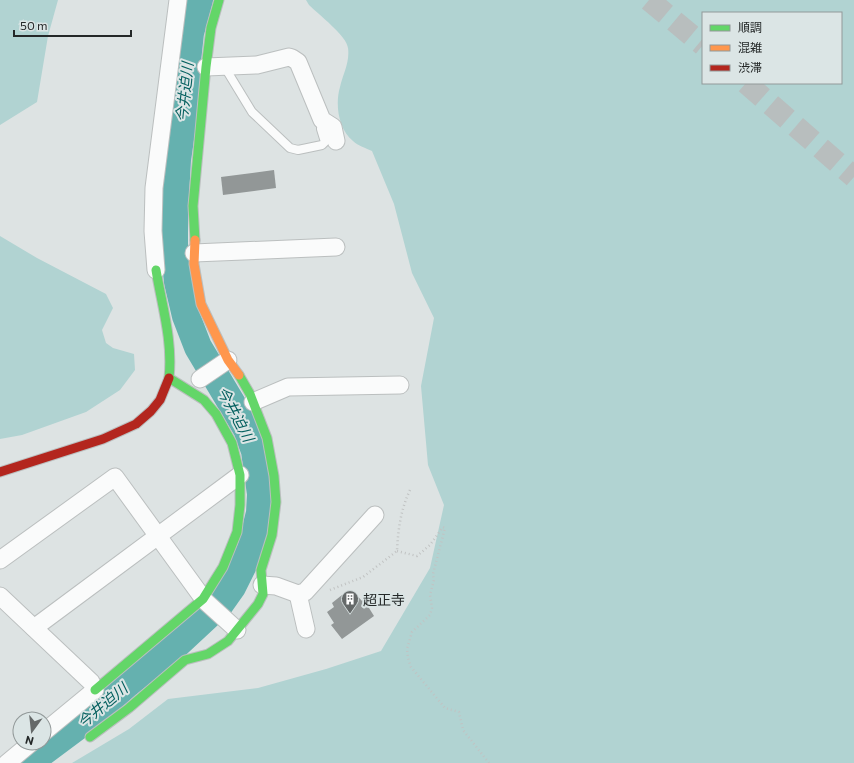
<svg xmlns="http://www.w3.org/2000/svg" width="854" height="763" viewBox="0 0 854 763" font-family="Commissioner,'Noto Sans JP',sans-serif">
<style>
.green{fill:#b1d3d2;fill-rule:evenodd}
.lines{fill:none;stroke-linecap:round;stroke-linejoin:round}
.river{stroke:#65b1af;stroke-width:28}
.building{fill:#929797}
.highway-tunnel{stroke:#b8bebe;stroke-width:22;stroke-dasharray:22 11;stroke-linecap:butt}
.lane-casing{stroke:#bbbfbf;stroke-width:10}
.street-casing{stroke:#bbbfbf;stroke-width:19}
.fast-casing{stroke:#bbbfbf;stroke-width:11}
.slow-casing{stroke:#bbbfbf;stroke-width:11}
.jam-casing{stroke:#bbbfbf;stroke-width:11}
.path{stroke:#c1c3c3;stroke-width:2.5;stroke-dasharray:1 3;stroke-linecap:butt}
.lane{stroke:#fafbfb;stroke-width:8}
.street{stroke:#fafbfb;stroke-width:17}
.fast{stroke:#63d668;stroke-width:9}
.slow{stroke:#ff974d;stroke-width:9}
.jam{stroke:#b3261e;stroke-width:9}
.labels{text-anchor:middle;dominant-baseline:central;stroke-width:4;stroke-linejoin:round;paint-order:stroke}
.poi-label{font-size:14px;fill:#242828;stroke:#dbe5e5;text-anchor:start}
.water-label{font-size:15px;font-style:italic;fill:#05605f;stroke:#dbe5e5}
</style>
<rect width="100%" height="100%" fill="#dde3e3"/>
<!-- green -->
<g class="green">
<path d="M0 0H58L48 36 37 102 0 125Z"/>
<path d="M306 0H854V763H72L129 729 168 699 258 688 326 669 381 651 430 568 444 505 428 465 421 386 434 318 412 273 394 204 372 151C366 148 358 146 353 141 338 129 335 104 340 87 343 74 350 62 348 48 347 36 318 14 309 5ZM703 13H841V83H703Z"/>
<path d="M0 236 37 258 106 294 113 308 102 330 106 343 113 348 134 354 135 370 120 390 86 412 22 435 0 439Z"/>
</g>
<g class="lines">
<!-- river -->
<path class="river" d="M28 763 87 719 128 683 177 644 220 604 232 587 251 549 260 513 261 494 255 451 247 429 198 347 186 316 178 282 174 244V213L177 160 183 118 188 70 187 61 190 33 199 0"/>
</g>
<!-- building -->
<g class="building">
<path d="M274 170 276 188 223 195 221 177Z"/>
<path d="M354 592 362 601 370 595 376 603 369 608 374 616 342 639 331 625 334 623 327 612 334 607 332 603 342 595 345 599Z"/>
</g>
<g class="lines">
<!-- highway-tunnel -->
<g class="highway-tunnel">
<path d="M649 0 703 45"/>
<path d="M746 83 854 177"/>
</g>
<!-- lane casing -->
<g class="lane-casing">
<path id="lane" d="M224 66 252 112 290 148 298 150 322 145 325 142 321 129 322 120"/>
</g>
<!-- street casing -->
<g class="street-casing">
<g id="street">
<path d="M206 67 257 65 289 57 292 58 298 62 322 120 333 127 336 141"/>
<path d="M194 253 336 247"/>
<path d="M156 270 153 231 154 188 178 0"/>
<path d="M200 379 228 360"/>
<path d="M253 402 288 387 400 385"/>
<path d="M0 560 115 477 205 601 237 630"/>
<path d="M262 585 276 586 298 594"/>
<path d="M0 596 91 682 95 690 44 732"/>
<path d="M34 628 240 475"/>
<path d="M306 629 298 594 305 592 375 515"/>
<path d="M7 763 31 743"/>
</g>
</g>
<!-- fast casing -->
<g class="fast-casing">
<g id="fast">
<path d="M195 240 193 206 206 67 211 28 219 0"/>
<path d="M95 690 203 599 223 567 237 532 240 505V475L232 443 216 414 204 400 169 378C173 341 162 306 156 270"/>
<path d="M90 737 129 708 185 660 208 654 228 641 258 604 263 594 261 570 272 535 276 502 274 476 267 438 250 394 239 375"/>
</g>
</g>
<!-- slow casing -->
<g class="slow-casing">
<path id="slow" d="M195 240 194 264 201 304 228 360 239 375"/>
</g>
<!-- jam casing -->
<g class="jam-casing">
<path id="jam" d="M0 472 103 439 136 424 151 411 160 400 169 378"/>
</g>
<!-- path -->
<g class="path">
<path d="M397 551 417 556 430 545 443 527 445 528 433 574 434 580 430 595 432 608 430 615 412 632 407 649 408 658 411 667 445 708 459 712 463 730 489 763"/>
<path d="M330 590 363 577 397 551C398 529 401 508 411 488"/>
</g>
<!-- lane -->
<use href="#lane" class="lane"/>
<!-- street -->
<use href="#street" class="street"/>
<!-- fast -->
<use href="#fast" class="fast"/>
<!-- slow -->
<use href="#slow" class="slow"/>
<!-- jam -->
<use href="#jam" class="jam"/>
</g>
<!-- icons -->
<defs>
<g id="building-pin" transform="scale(0.9)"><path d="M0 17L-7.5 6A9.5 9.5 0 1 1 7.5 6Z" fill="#656969" stroke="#dbe5e5"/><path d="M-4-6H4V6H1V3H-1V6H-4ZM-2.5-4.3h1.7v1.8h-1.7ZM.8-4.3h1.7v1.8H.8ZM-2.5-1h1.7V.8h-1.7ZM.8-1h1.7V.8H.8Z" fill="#fff"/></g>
</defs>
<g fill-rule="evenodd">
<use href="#building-pin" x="350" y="599"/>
</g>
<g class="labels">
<!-- poi labels -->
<g class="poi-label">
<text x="363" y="599">超正寺</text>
</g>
<!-- water labels -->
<g class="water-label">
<text transform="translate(184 92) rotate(-84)">今井迫川</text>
<text transform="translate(236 414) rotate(62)">今井迫川</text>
<text transform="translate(102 705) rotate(-40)">今井迫川</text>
</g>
</g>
<!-- legend -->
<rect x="702" y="12" width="140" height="72" fill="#dbe5e5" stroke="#929999"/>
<rect x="710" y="25" width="20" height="6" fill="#63d668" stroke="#929999"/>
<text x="738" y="32" font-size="12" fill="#242828">順調</text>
<rect x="710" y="45" width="20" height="6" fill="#ff974d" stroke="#929999"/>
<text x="738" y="52" font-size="12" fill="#242828">混雑</text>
<rect x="710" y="65" width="20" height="6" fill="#b3261e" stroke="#929999"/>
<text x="738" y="72" font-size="12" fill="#242828">渋滞</text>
<!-- north arrow -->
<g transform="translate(32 731) rotate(195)"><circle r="19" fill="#dbe5e5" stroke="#929999"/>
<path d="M0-3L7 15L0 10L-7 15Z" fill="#656969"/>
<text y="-6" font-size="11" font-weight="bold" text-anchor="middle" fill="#242828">N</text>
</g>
<!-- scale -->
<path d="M14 30v6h117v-6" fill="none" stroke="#242828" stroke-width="2"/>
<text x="20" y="30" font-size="12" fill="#242828" stroke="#dbe5e5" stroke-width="3" paint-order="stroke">50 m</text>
</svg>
